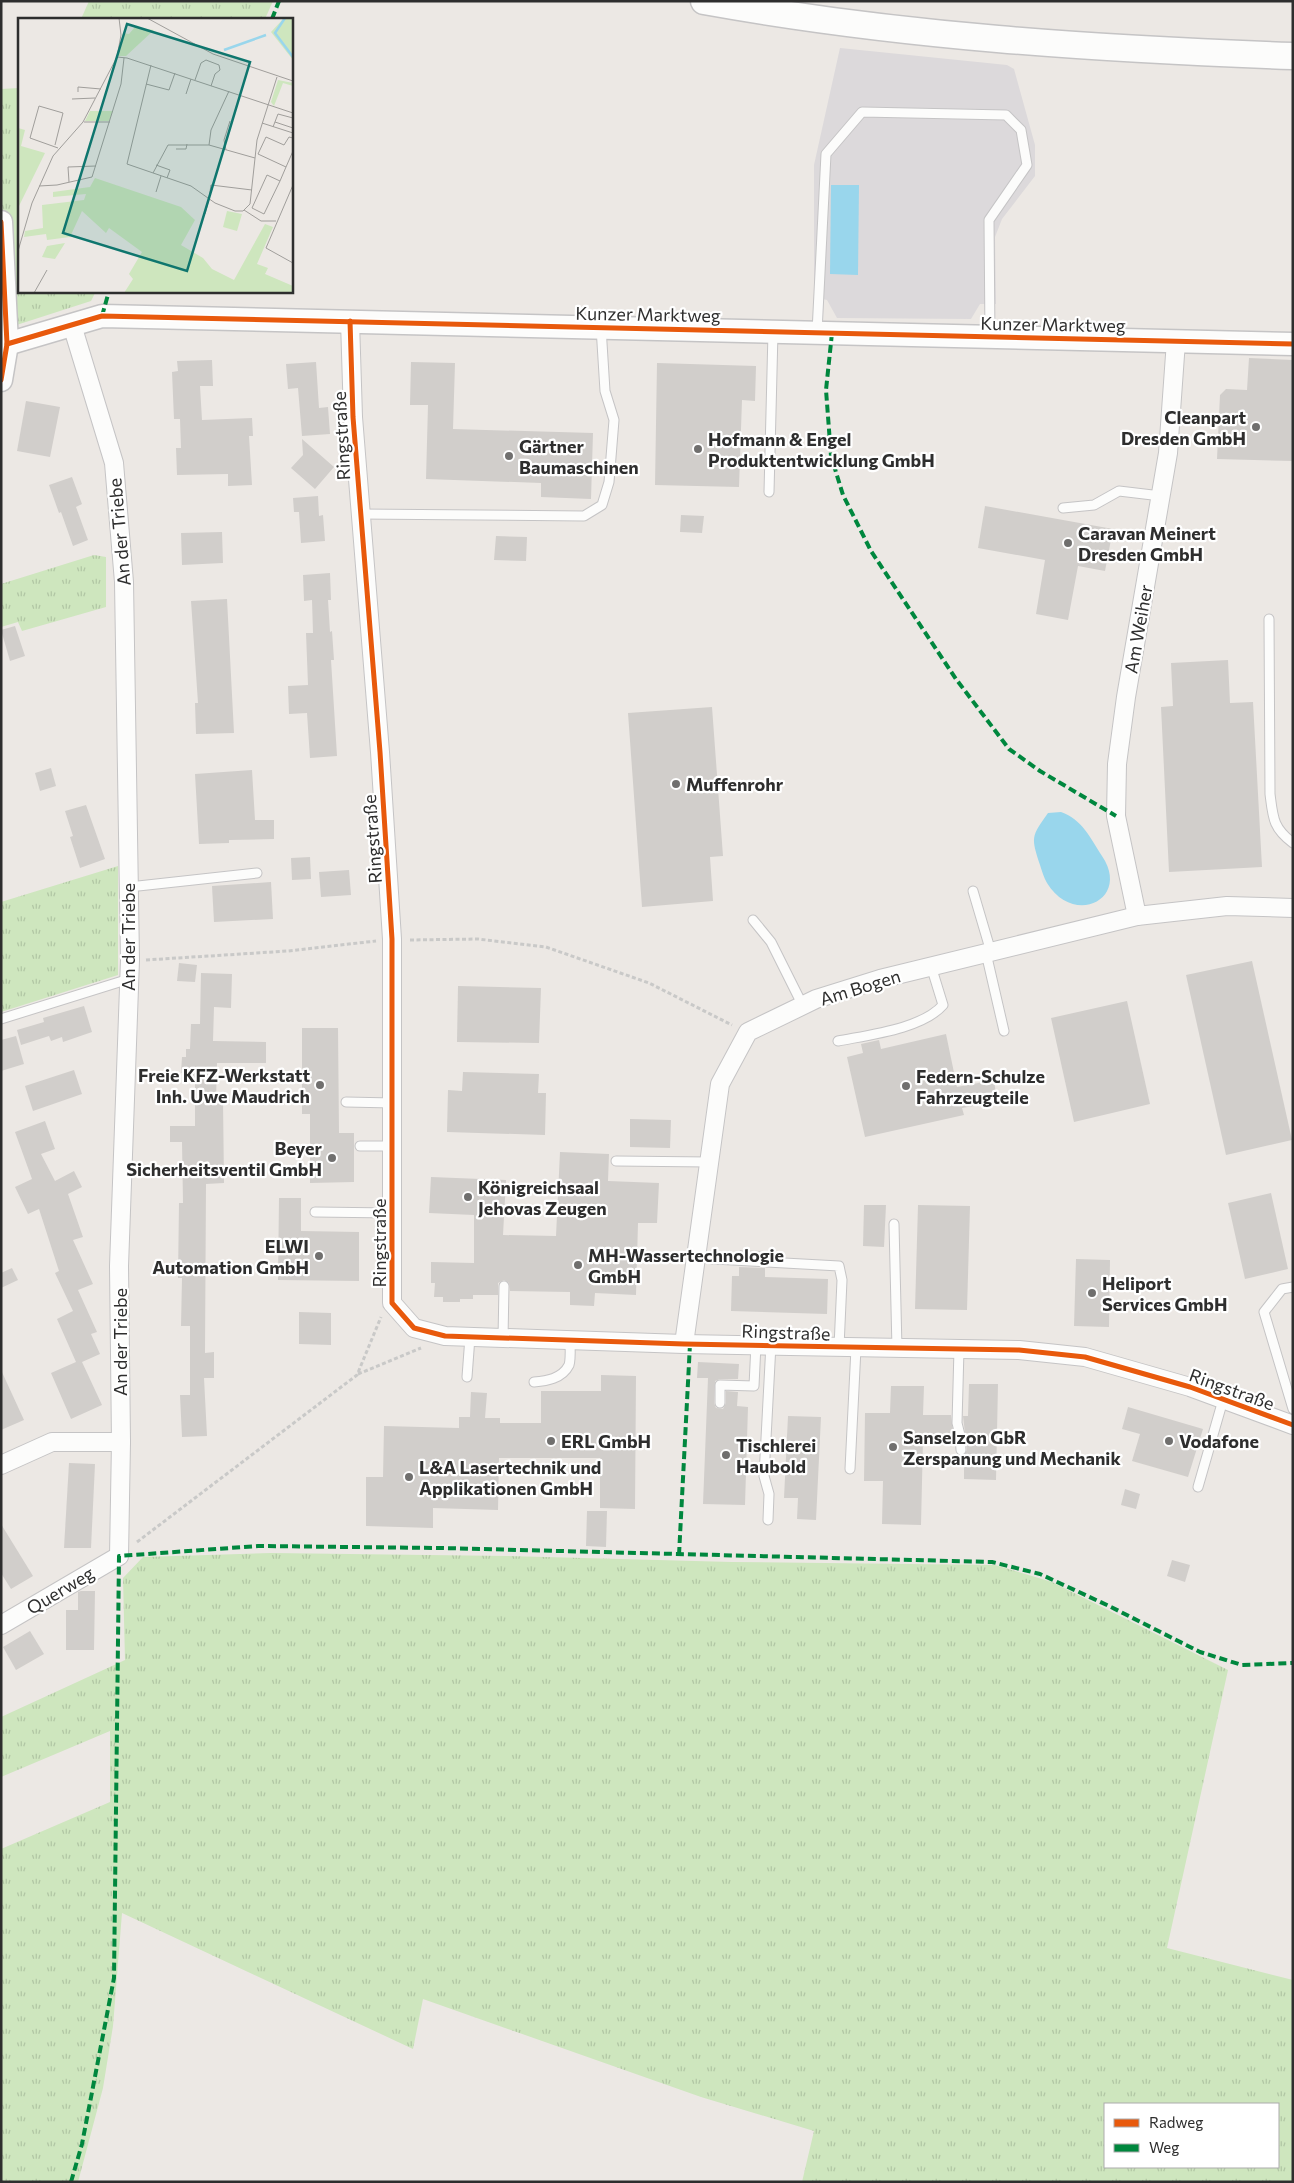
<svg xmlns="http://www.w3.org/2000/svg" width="1294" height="2183" viewBox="0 0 1294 2183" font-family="Commissioner,sans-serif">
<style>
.industrial{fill:#dcd9db}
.grass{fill:url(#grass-tufts);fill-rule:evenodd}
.water{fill:#99d6ec}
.building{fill:#d1cecb}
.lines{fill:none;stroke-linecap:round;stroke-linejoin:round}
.service-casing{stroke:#c5c4c5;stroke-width:11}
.minor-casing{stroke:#c5c4c5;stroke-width:20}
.tertiary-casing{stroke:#c5c4c5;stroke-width:25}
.secondary-casing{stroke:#c5c4c5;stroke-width:29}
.path{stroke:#c9c9c8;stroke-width:3;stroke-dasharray:4 2.5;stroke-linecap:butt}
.service{stroke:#fcfcfb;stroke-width:9}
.minor{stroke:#fcfcfb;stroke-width:18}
.tertiary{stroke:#fcfcfb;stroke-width:22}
.secondary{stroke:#fcfcfb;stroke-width:26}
.quiet{stroke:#00873e;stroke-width:4;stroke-dasharray:8 4;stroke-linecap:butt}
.cycleway-casing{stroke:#fff;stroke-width:8}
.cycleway{stroke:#e8590c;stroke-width:5}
.poi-dot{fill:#706f6e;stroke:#fff;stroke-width:2}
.labels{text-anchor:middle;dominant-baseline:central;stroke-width:4.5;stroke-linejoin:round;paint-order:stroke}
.street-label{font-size:18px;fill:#2e2e2e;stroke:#fff}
.poi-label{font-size:18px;font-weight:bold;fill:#2e2e2e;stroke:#fff;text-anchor:start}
.inset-river{fill:none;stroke:#99d6ec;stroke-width:2.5}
.inset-road{fill:none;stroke:#a09e9b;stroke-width:1}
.view{fill:#0f766e;fill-opacity:0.15;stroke:#0f766e;stroke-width:2.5}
.inset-edge{fill:none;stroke:#2e2e2e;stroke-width:2.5}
</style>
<defs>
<pattern id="grass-tufts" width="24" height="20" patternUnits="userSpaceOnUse" patternTransform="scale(1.25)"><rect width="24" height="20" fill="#cee6be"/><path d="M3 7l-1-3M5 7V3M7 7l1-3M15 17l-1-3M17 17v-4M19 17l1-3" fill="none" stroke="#b1c6a4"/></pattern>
</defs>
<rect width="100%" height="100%" fill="#ece8e4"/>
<!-- industrial -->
<path class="industrial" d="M840 48 1007 65 1014 69 1035 145V176L1002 219 995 237 996 304H980L971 319 837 318 827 300 814 297V165Z"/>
<!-- grass -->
<g class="grass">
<path d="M89 1H273L265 19H81Z"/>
<path d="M19 88V291H96L91 301 1 330V89Z"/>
<path d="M94 555 106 557V607L22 631 18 622 1 627V584Z"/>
<path d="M118 866V975L1 1012V902Z"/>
<path d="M271 1553 507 1556 732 1562 995 1565 1052 1582 1228 1670 1167 1948 1293 1980V2182H802L814 2131 701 2097 423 1999 413 2049 122 1913 113 2026 103 2088 78 2182H1V1849L110 1802V1731L1 1777V1717L125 1660 123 1578 143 1557ZM1278 2104V2167H1105V2104Z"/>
</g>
<!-- water -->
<g class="water">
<path d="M831 185H859L858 275 830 274Z"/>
<path d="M1061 812C1082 819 1091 839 1102 856 1131 899 1074 927 1047 883 1044 878 1042 871 1040 865 1031 837 1031 837 1048 813Z"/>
</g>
<!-- building -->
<g class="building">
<path d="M1249 358 1293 360V461L1217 459 1220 395 1226 389 1247 390Z"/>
<path d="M212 360 213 386H200L202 420 252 418 253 436H249L252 485 228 486V474L177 475 176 448H181L180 419H174L172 372 178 371 177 361Z"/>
<path d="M316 362 319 408 328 407 330 434 302 436 298 388 288 389 286 364Z"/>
<path d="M411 362 455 363 453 429 593 433 591 499 541 497V483L426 479 428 405H410Z"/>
<path d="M657 363 756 366 755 401 742 400 739 487 655 485Z"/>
<path d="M26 401 60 407 50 457 17 451Z"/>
<path d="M302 439 334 467 315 489 291 468 303 455Z"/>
<path d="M72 477 82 504 76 507 88 540 73 546 61 512 59 513 49 485Z"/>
<path d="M318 496 319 516 323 515 325 541 301 543 299 512H294L293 498Z"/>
<path d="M985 506 1113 529 1105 571 1078 566 1068 620 1036 614 1045 560 978 548Z"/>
<path d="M681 515 704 516 702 533 680 532Z"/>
<path d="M222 532 223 563 182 565 181 533Z"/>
<path d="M496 536 527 537 526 561 494 560Z"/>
<path d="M330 573 331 600H328L330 632 332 631 334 660H331L337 756 310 758 307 713 289 714 288 686 308 685 306 633H313L312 600 304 601 303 575Z"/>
<path d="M227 599 234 733 196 734 195 703H198L191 601Z"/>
<path d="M15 626 25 656 10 661 1 630Z"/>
<path d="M1228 660 1230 703 1253 702 1262 867 1169 872 1161 707 1173 706 1171 663Z"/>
<path d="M712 707 723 856 710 857 713 901 642 907 628 713Z"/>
<path d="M51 768 56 786 40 791 35 773Z"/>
<path d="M252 770 255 820H274V839L229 840V843L199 844 195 774Z"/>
<path d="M86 805 105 859 80 868 70 837 73 836 65 811Z"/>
<path d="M310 857 311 879 292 880 291 858Z"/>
<path d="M349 870 351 895 321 897 319 872Z"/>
<path d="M271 882 273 919 214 922 212 886Z"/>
<path d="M1252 961 1292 1140 1226 1155 1186 975Z"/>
<path d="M179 963 197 965 195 982 177 981Z"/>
<path d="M201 973 232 974 231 1008 214 1007 213 1041 266 1042V1063H217L216 1101H223L224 1183 206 1184 205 1353 214 1352V1378H204L207 1436 182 1437 180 1395H190V1326H181L182 1278H178L179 1203H183L182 1142H170V1126H195V1080H186V1073H181L182 1057H186V1049H190L191 1024H200Z"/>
<path d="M458 986 541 988 539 1043 457 1042Z"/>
<path d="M1127 1001 1150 1104 1074 1122 1051 1018Z"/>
<path d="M84 1006 92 1032 63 1042 62 1037 51 1041 49 1036 21 1045 17 1030 44 1022 43 1018Z"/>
<path d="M302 1028H338L339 1133H354V1182L310 1183V1114H302Z"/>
<path d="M946 1034 957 1087 994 1080 997 1102 962 1108 964 1115 865 1137 847 1057 863 1053 861 1044 879 1040 881 1049Z"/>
<path d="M16 1036 24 1064 1 1071V1040Z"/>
<path d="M74 1070 82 1094 33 1111 25 1086Z"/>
<path d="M463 1072 539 1074 538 1093H546L545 1135 447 1132 448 1090 462 1091Z"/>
<path d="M630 1119 671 1120 670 1148 630 1147Z"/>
<path d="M45 1121 55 1149 41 1154 55 1181 74 1171 82 1187 68 1194 83 1237 73 1240 93 1284 78 1290 97 1332 91 1334 100 1354 82 1362 102 1405 71 1419 51 1373 76 1362 57 1319 73 1311 55 1273 59 1271 39 1209 28 1214 15 1187 32 1179 15 1132Z"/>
<path d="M560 1152 609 1154 608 1181 659 1183 657 1223H638L636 1295 595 1293 594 1306 570 1305V1292L510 1291 509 1283 504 1280 498 1283V1295H473V1299H460V1302H443V1297H434L435 1283H431V1262L474 1263V1215L429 1213 431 1177 506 1180 503 1235 556 1236Z"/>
<path d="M1271 1193 1288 1269 1245 1279 1228 1203Z"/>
<path d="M279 1198H301V1231L359 1232V1281L278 1280Z"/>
<path d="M864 1205H886L884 1247 863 1246Z"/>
<path d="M918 1205 970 1206 967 1310 915 1309Z"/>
<path d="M740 1250 765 1251V1256L739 1254Z"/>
<path d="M1076 1259 1110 1260 1109 1327 1074 1326Z"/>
<path d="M739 1267 765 1268V1277L828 1279 827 1314 731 1311 732 1276H739Z"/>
<path d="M12 1268 18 1280 1 1288V1273Z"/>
<path d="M299 1312 331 1313V1345L299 1344Z"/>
<path d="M698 1362 739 1364 738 1379H720L715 1381 714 1403 716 1408 723 1409 726 1403V1391L738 1392 737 1406 748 1407 745 1505 703 1504 708 1378H697Z"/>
<path d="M1 1370 24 1420 1 1430Z"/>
<path d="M601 1375 636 1376 635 1509 600 1508V1458H499L498 1510 433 1508V1528L366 1526V1477H383L384 1426 459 1428V1417H470L471 1392 487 1393 485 1418H500V1423H541V1391H601Z"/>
<path d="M969 1384H998L996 1480 964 1479V1455L967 1450 963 1416H968Z"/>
<path d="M891 1386H924L923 1415H951L954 1440 923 1439 921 1525 882 1524 883 1481H864L865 1413H890Z"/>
<path d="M1128 1407 1203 1429 1188 1477 1132 1461 1140 1434 1122 1429Z"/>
<path d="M788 1416 821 1417 816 1520 797 1519 798 1498H784Z"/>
<path d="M69 1463 95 1464 91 1548H64Z"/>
<path d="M1125 1489 1140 1494 1136 1509 1121 1505Z"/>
<path d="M587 1511H607L606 1547 586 1546Z"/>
<path d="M1 1524 33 1576 11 1589 1 1573Z"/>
<path d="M1172 1560 1190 1565 1185 1582 1167 1576Z"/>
<path d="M81 1591H95L94 1650H66V1610H78V1592Z"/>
<path d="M30 1631 44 1654 16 1670 3 1647Z"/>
</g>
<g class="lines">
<!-- service casing -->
<g class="service-casing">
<g id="service">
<path d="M817 332 826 154 862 112 1006 115 1021 130 1027 165 989 220 990 337"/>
<path d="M769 492 773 332"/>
<path d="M1063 508 1094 505 1119 491 1161 496"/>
<path d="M359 514 584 516 602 505 609 482 614 420 605 391 601 327"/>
<path d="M1269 619 1270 794C1273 818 1273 828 1293 843"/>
<path d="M129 887 257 873"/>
<path d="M973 891 991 952"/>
<path d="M753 920 771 942 803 1006"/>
<path d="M986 953 1004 1031"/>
<path d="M1 1019 129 979"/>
<path d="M838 1041C868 1035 922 1029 943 1005L931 966"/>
<path d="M346 1102 393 1103"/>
<path d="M360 1146H392"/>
<path d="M616 1161 709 1162"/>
<path d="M315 1212 392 1213"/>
<path d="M894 1224 897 1349"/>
<path d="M696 1258 839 1266 842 1280 839 1347"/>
<path d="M1293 1287 1282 1289 1264 1312 1293 1409"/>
<path d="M503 1338 504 1286"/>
<path d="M959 1349 957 1423 960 1435 961 1450"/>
<path d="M467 1377 470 1337"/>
<path d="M534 1382C546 1381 562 1379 569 1365 571 1359 570 1347 570 1340"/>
<path d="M720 1403V1385L754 1386 756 1344"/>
<path d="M850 1469 856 1348"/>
<path d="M1198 1487 1223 1400"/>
<path d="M768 1520 769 1494 764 1476 771 1344"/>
</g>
</g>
<!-- minor casing -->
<g class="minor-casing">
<g id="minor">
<path d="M350 321 353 417 380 752 392 939V1303L414 1328 445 1336 684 1344 1019 1350 1085 1357 1190 1387 1293 1425"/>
<path d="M1137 916 1116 816 1117 764 1126 697 1168 453 1176 341"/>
<path d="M684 1344 720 1084 748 1032 816 999 880 979 1137 916 1227 906 1293 908"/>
<path d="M1 1465 52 1442H121"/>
<path d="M1 1625 119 1556 121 1442 119 1266 130 960 124 582 114 463 72 325"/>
</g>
</g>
<!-- tertiary casing -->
<g class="tertiary-casing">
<g id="tertiary">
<path d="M1 222 7 344 1 380"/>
<path d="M7 344 102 316 1293 344"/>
</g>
</g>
<!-- secondary casing -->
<g class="secondary-casing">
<path id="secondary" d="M704 1C899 36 1096 49 1293 56"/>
</g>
<!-- path -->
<g class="path">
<path d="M410 940 478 939 546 947 649 983 732 1025"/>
<path d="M146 960 288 951 376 941"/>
<path d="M358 1374 421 1348"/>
<path d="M137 1542 357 1375 381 1317"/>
</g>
<!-- service -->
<use href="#service" class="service"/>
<!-- minor -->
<use href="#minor" class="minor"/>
<!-- tertiary -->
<use href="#tertiary" class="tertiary"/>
<!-- secondary -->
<use href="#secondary" class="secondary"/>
<!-- quiet -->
<g class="quiet">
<path d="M272 19 279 1"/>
<path d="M102 316 109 291"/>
<path d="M832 333 826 390 831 456 843 495 871 551 956 679 1009 749 1040 771 1116 816"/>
<path d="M679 1555 690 1344"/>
<path d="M71 2182 82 2144 114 1978 119 1556 258 1546 442 1548 992 1562 1040 1574 1109 1606 1200 1652 1242 1665 1293 1663"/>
</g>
<!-- cycleway casing -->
<g class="cycleway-casing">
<g id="cycleway">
<path d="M1 222 7 344 1 380"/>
<path d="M350 321 353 417 380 752 392 939V1303L414 1328 445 1336 684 1344 1019 1350 1085 1357 1190 1387 1293 1425"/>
<path d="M7 344 102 316 1293 344"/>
</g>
</g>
<!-- cycleway -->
<use href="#cycleway" class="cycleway"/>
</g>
<!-- markers -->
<g class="poi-dot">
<circle cx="1256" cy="427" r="5"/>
<circle cx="698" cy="449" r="5"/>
<circle cx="509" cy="456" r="5"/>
<circle cx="1068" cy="543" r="5"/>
<circle cx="676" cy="784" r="5"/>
<circle cx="320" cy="1085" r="5"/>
<circle cx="906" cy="1086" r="5"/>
<circle cx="332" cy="1158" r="5"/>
<circle cx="468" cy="1197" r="5"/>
<circle cx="319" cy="1256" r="5"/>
<circle cx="578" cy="1265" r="5"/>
<circle cx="1092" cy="1293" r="5"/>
<circle cx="551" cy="1441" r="5"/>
<circle cx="1169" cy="1441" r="5"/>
<circle cx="893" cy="1447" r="5"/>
<circle cx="726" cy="1455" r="5"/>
<circle cx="409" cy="1477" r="5"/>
</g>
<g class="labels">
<!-- street labels -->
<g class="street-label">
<text transform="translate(648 314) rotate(1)">Kunzer Marktweg</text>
<text transform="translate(1053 324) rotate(1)">Kunzer Marktweg</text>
<text transform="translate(341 436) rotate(-93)">Ringstraße</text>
<text transform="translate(119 532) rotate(-95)">An der Triebe</text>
<text transform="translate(1138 629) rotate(-80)">Am Weiher</text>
<text transform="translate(372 839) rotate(-94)">Ringstraße</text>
<text transform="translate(128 937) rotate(-90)">An der Triebe</text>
<text transform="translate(860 987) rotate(-17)">Am Bogen</text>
<text transform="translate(379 1243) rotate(-90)">Ringstraße</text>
<text transform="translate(786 1332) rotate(2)">Ringstraße</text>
<text transform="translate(120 1342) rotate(-90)">An der Triebe</text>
<text transform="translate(1232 1389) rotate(20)">Ringstraße</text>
<text transform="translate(60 1590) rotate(-31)">Querweg</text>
</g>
<!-- poi labels -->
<g class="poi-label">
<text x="1246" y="417" text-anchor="end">Cleanpart<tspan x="1246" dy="21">Dresden GmbH</tspan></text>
<text x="708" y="439">Hofmann &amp; Engel<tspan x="708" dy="21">Produktentwicklung GmbH</tspan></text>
<text x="519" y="446">Gärtner<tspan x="519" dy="21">Baumaschinen</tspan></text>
<text x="1078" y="533">Caravan Meinert<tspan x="1078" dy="21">Dresden GmbH</tspan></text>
<text x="686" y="784">Muffenrohr</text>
<text x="310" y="1075" text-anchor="end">Freie KFZ-Werkstatt<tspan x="310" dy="21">Inh. Uwe Maudrich</tspan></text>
<text x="916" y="1076">Federn-Schulze<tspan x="916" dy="21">Fahrzeugteile</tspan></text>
<text x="322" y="1148" text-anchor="end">Beyer<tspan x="322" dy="21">Sicherheitsventil GmbH</tspan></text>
<text x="478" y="1187">Königreichsaal<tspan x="478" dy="21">Jehovas Zeugen</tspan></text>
<text x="309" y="1246" text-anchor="end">ELWI<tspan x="309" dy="21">Automation GmbH</tspan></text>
<text x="588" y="1255">MH-Wassertechnologie<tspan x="588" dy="21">GmbH</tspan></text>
<text x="1102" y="1283">Heliport<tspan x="1102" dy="21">Services GmbH</tspan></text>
<text x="903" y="1437">Sanselzon GbR<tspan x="903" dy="21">Zerspanung und Mechanik</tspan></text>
<text x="561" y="1441">ERL GmbH</text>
<text x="1179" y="1441">Vodafone</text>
<text x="736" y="1445">Tischlerei<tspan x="736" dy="21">Haubold</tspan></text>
<text x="419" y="1467">L&amp;A Lasertechnik und<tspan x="419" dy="21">Applikationen GmbH</tspan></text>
</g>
</g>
<!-- overview -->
<g transform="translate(18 18)">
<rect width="275" height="275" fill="#ece8e4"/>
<path d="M117 9 136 12 108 38H99L105 15 111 16ZM260 62 275 65V68L265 65 256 88 253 84ZM72 93H95L91 103H67ZM0 110 7 112 3 128 27 135 1 188ZM77 160 163 189 177 202 163 227 185 240 194 251 216 262 247 206 255 209 239 246 250 250 247 256 275 268V275H106L115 261 111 256 124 234 91 210 88 215 64 193 52 219 29 222 28 216 6 219 7 213 25 210 24 187 66 182 68 176 35 179V174L72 169ZM209 193 224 196 219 213 205 209ZM47 225 37 241 24 239 29 228Z" fill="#cee6be"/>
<path d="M266 0H275V42L253 14Z" fill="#cee6be"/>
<path class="inset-river" d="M267 0 257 15 275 39M206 32 248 17"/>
<path class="inset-road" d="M129 0 195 36 275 63M99 39 109 40 275 95M133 47 109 146 173 168 197 185 217 193H225L232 186 239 122 259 59M177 62 183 45 188 42 201 47 202 52 197 56 193 68M128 66 151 72 157 55M60 74V69L83 71M168 76 173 61M54 81 77 80M66 104H92M257 104 275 110M244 105 275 115M255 109 260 96 275 100M275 120 271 119 266 127 248 119 240 136 268 149 275 133M37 127 45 95 21 88 12 120 40 130M191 127 193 112 211 73M158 131H168L169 126M208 132 206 122 212 103M138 147 152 152 149 160M135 155 150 127H191L237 140M262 163 249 157 234 190 246 196 262 163 268 149M51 164 50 149 78 148M275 167 248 230 275 245M21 168 39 167 74 159 103 66 106 40M138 174 143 158M191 180 193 167 234 172M226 192 243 203H258M187 196 191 181M0 233 14 185 35 138 65 104 99 39 103 17 101 0M16 275 29 252"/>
<path class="view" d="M109 6 232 44 169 253 45 215Z"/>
<rect width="275" height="275" class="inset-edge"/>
</g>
<!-- border -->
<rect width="1294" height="2183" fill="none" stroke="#2e2e2e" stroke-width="5"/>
<!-- legend -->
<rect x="1104" y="2103" width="175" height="65" fill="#ffffff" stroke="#ababab"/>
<rect x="1114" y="2119" width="25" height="8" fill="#e8590c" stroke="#ababab"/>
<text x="1149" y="2128" font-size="15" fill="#2e2e2e">Radweg</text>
<rect x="1114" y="2144" width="25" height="8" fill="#00873e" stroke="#ababab"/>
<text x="1149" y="2153" font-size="15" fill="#2e2e2e">Weg</text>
</svg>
